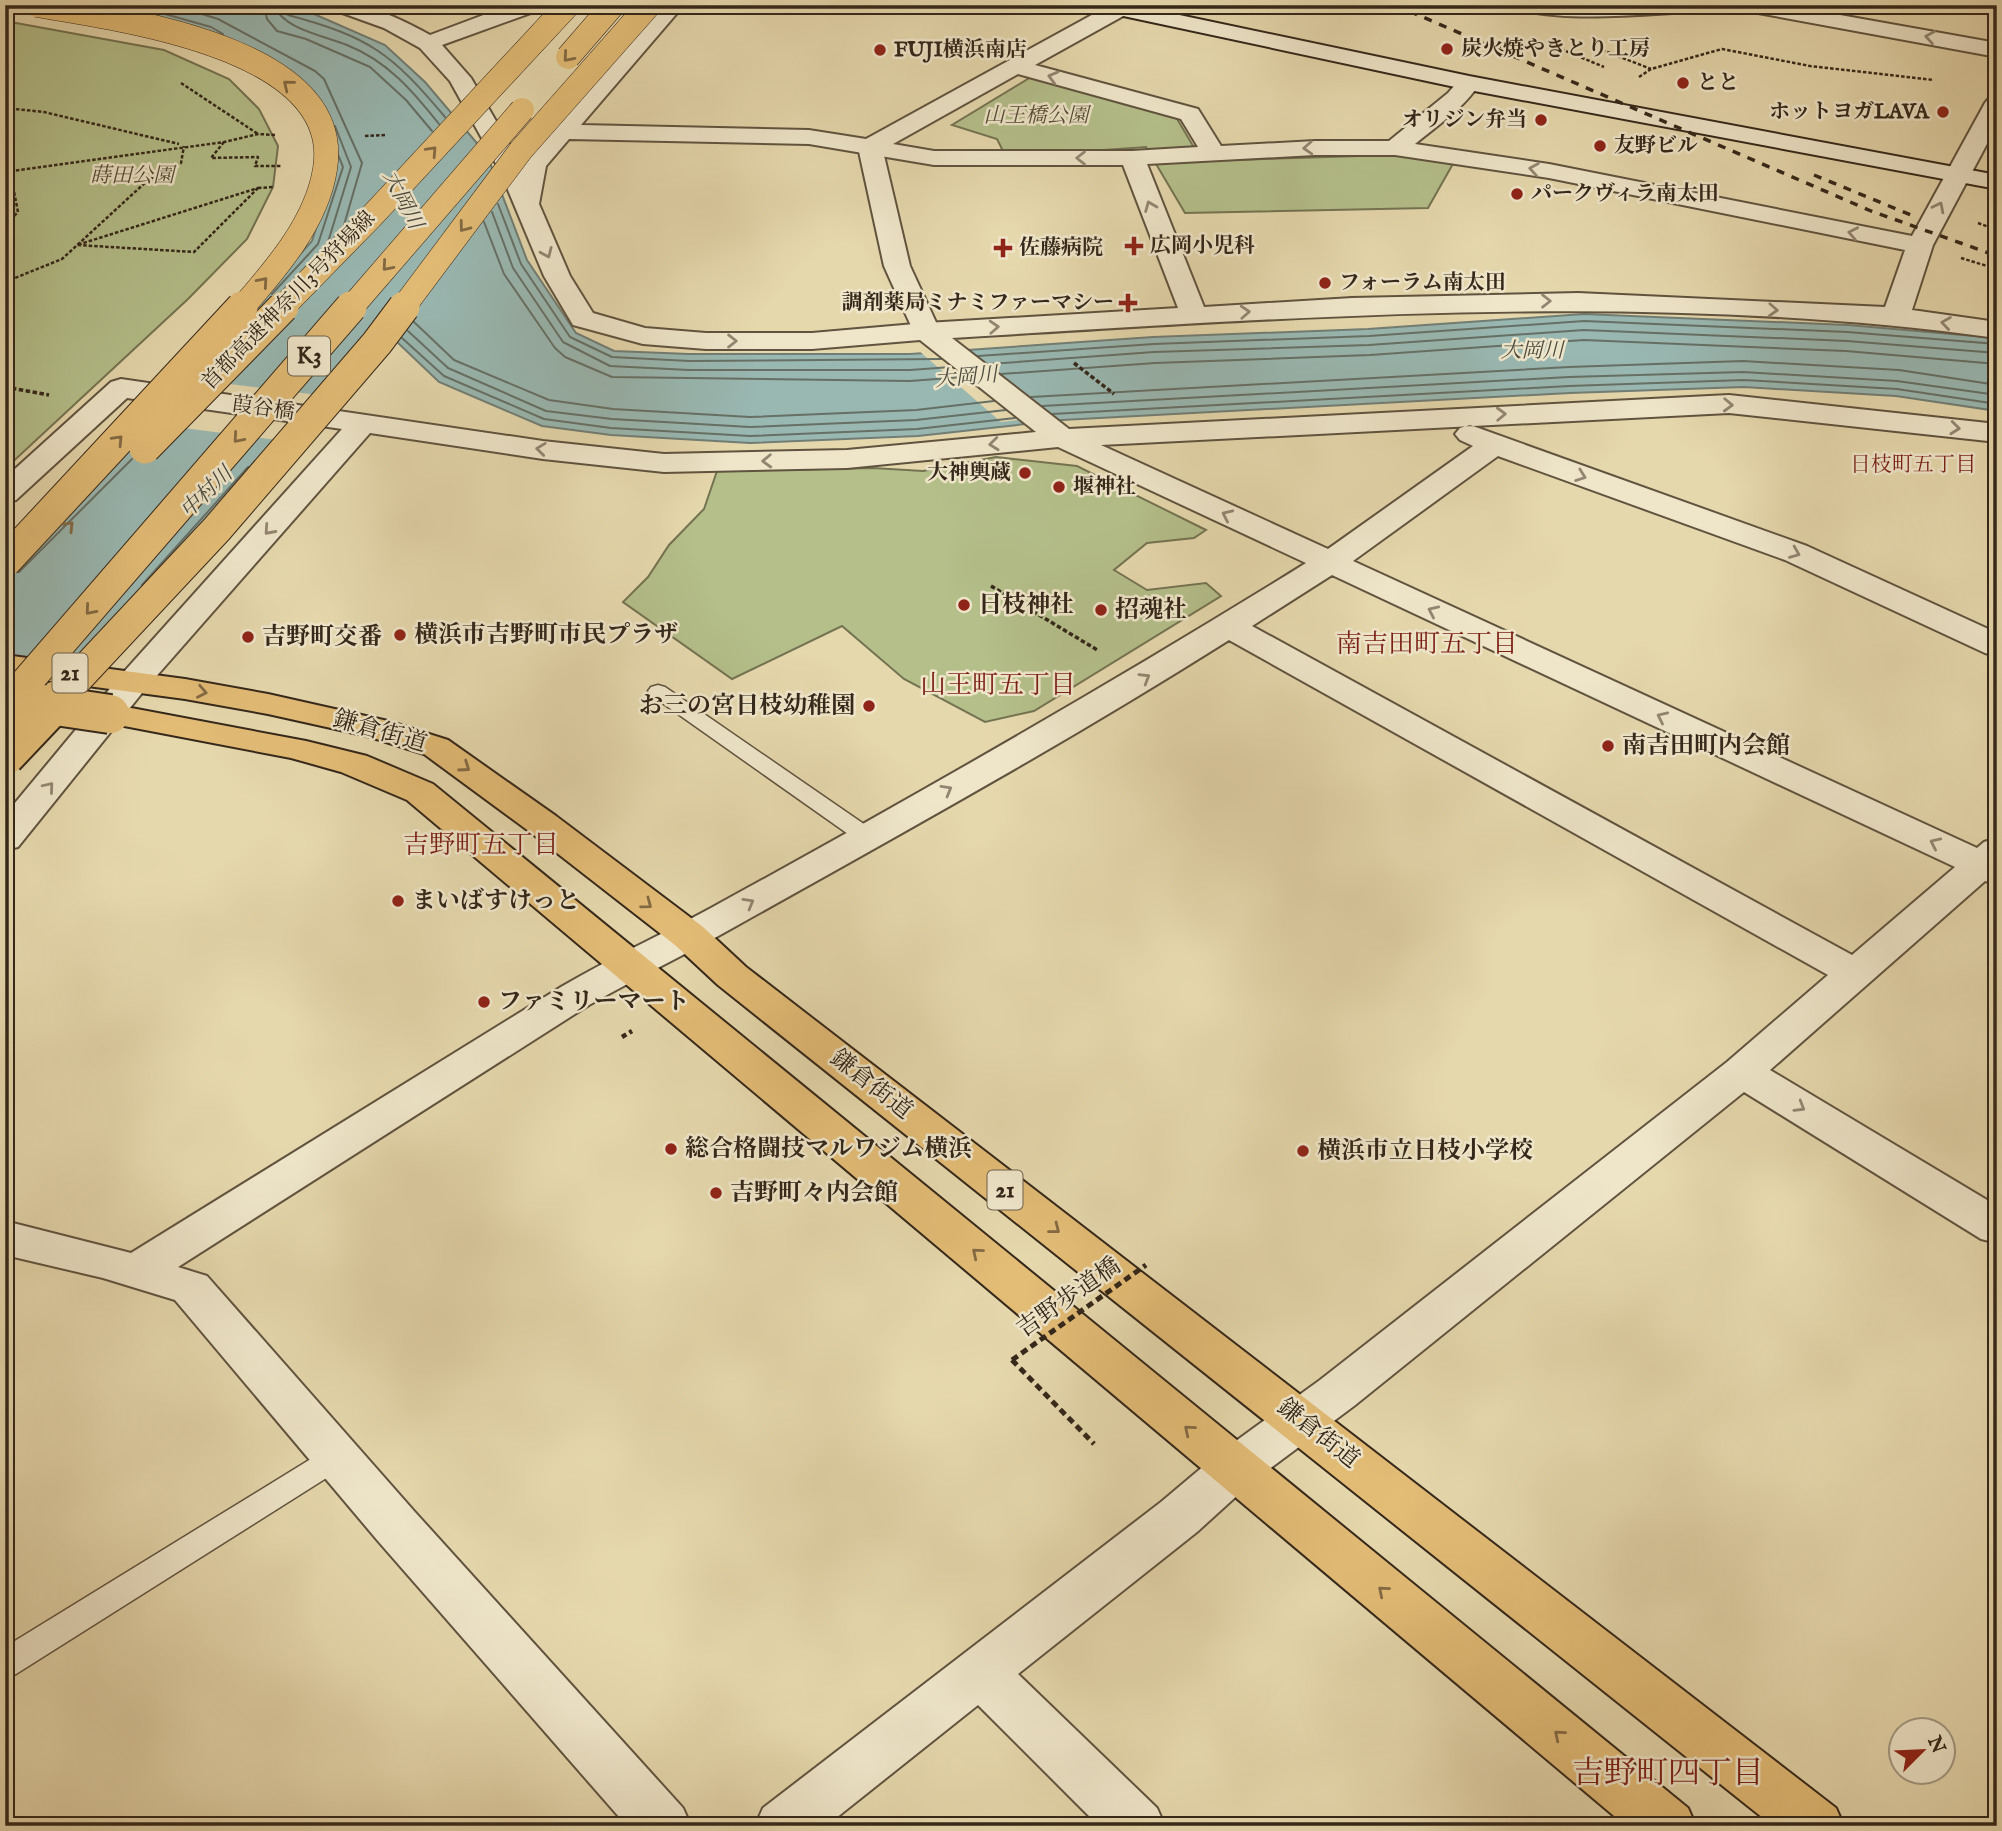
<svg xmlns="http://www.w3.org/2000/svg" width="2002" height="1831" viewBox="0 0 2002 1831" font-family="'IM FELL English','Noto Serif JP',serif">
<style>
.green{fill:#b4bf8a;stroke:#747352;stroke-width:2}
.water{fill:#99b8b2;stroke:#717e75;stroke-width:2}
.pier{fill:#e6d8ad}
.lines{fill:none;stroke-linecap:round;stroke-linejoin:round}
.shore{stroke:#667066;stroke-width:2}
.service-casing{stroke:#60533f;stroke-width:3}
.minor-casing{stroke:#60533f;stroke-width:4}
.tertiary-casing{stroke:#60533f;stroke-width:4}
.secondary-casing{stroke:#34271a;stroke-width:4}
.primary-casing{stroke:#34271a;stroke-width:4}
.path-far3{stroke:#34271a;stroke-width:2.5;stroke-dasharray:3.5 2;stroke-linecap:butt}
.path-far2{stroke:#34271a;stroke-width:3.5;stroke-dasharray:4.5 2.5;stroke-linecap:butt}
.path-far1{stroke:#34271a;stroke-width:4.5;stroke-dasharray:5 3.5;stroke-linecap:butt}
.path{stroke:#34271a;stroke-width:5;stroke-dasharray:7 4.5;stroke-linecap:butt}
.service{fill:#efe6ca;fill-rule:evenodd}
.minor{fill:#efe6ca;fill-rule:evenodd}
.tertiary{fill:#efe6ca;fill-rule:evenodd}
.secondary{fill:#efe6ca;fill-rule:evenodd}
.primary{fill:#e3bc76;fill-rule:evenodd}
.rail{stroke:#34271a;stroke-width:3.5;stroke-dasharray:8 8;stroke-linecap:butt}
.primary-bridge-casing{stroke:#34271a;stroke-width:42;stroke-linecap:butt}
.motorway-bridge-far2-casing{stroke:#34271a;stroke-width:25;stroke-linecap:butt}
.motorway-bridge-far1-casing{stroke:#34271a;stroke-width:33;stroke-linecap:butt}
.motorway-bridge-casing{stroke:#34271a;stroke-width:42;stroke-linecap:butt}
.path-bridge{stroke:#34271a;stroke-width:5;stroke-dasharray:7 4.5;stroke-linecap:butt}
.primary-bridge{stroke:#e3bc76;stroke-width:38}
.motorway-bridge-far2{stroke:#e3bc76;stroke-width:24}
.motorway-bridge-far1{stroke:#e3bc76;stroke-width:31}
.motorway-bridge{stroke:#e3bc76;stroke-width:38}
.oneway{stroke:#928672}
.oneway2{stroke:#836a43}
.poi-dot{fill:#8f2418;stroke:#efe6ca;stroke-width:2.5}
.labels{text-anchor:middle;dominant-baseline:central;stroke-width:5;stroke-linejoin:round;paint-order:stroke}
.far-poi-label{font-size:21px;font-weight:bold;fill:#34271a;stroke:#efe6ca;text-anchor:start}
.far-park-label{font-size:21px;font-style:italic;fill:#544d36;stroke:#efe6ca}
.far-water-label{font-size:21px;font-style:italic;fill:#4d4b40;stroke:#efe6ca}
.far-street-label{font-size:21px;fill:#34271a;stroke:#efe6ca}
.far-neighbourhood-label{font-size:21px;fill:#7a1f14;stroke:#efe6ca}
.shield{fill:#efe6ca;stroke:#6c604f;stroke-width:2}
.shield-label{font-size:23px;font-weight:bold;fill:#34271a}
.poi-label{font-size:24px;font-weight:bold;fill:#34271a;stroke:#efe6ca;text-anchor:start}
.street-label{font-size:24px;fill:#34271a;stroke:#efe6ca}
.neighbourhood-label{font-size:26px;fill:#7a1f14;stroke:#efe6ca}
.near-neighbourhood-label{font-size:32px;fill:#7a1f14;stroke:#efe6ca}
</style>
<rect width="100%" height="100%" fill="#e6d8ad"/>
<filter id="stains"><feTurbulence type="fractalNoise" baseFrequency=".00286" numOctaves="4"/><feColorMatrix values="0 0 0 0 .2 0 0 0 0 .09 0 0 0 0 .02 0 0 0 .5 -.17"/></filter>
<radialGradient id="worn" r=".72"><stop offset=".6" stop-color="#630" stop-opacity="0"/><stop offset="1" stop-color="#630" stop-opacity=".3"/></radialGradient>
<!-- green -->
<g class="green">
<path d="M5 21 164 50 229 79 259 109 278 146 273 187 247 239 188 299 5 469Z"/>
<path d="M1031 77 1176 117 1202 161 1393 155 1454 162 1428 208 1185 213 1146 147 1090 151H1003L997 139 952 125Z"/>
<path d="M996 457 1077 466 1206 530 1194 538 1147 543 1114 570 1147 590 1206 583 1221 596 1034 711 985 722 904 679 842 626 732 679 623 602 648 577 669 545 704 509 717 471 873 468 923 471Z"/>
</g>
<!-- water -->
<path class="water" d="M62 5H276L314 14 385 45 425 82 487 155 527 260 576 333 614 351 689 354H910L1153 337 1368 329 1584 314 1848 325 1997 338V411L1896 396 1744 387 1570 393 1062 420 918 436 750 443 611 435 542 426 439 382 395 340 5 772V551L276 281 312 241 336 166 303 95 206 43Z"/>
<!-- pier -->
<g class="pier">
<path d="M967 348 1052 416 1001 422 918 350Z"/>
<path d="M173 377 350 399 309 444 128 421Z"/>
</g>
<g class="lines">
<!-- shore -->
<g class="shore">
<path d="M133 5 211 27 223 34"/>
<path d="M173 5 218 19 315 71 324 79 362 163 344 225"/>
<path d="M264 5 267 19 277 31 306 39 370 67 406 100 432 131"/>
<path d="M275 5C280 28 325 36 347 45 387 61 412 90 439 124"/>
<path d="M284 5 288 15C370 37 391 53 445 117"/>
<path d="M498 204 521 264 570 337 612 357 689 361 941 359"/>
<path d="M492 212 513 268 563 342 610 366 689 370H910L951 367"/>
<path d="M484 222 504 274 555 348 565 357 612 377 910 381 963 377"/>
<path d="M328 242 351 167 335 126"/>
<path d="M272 294 318 244 343 167 337 152"/>
<path d="M414 322 454 360 549 400 613 409 750 417 916 410 994 401"/>
<path d="M408 331 448 368 546 411 612 419 750 427 916 420 1006 410"/>
<path d="M402 338 444 376 544 419 611 428 750 436 917 429 1015 418"/>
<path d="M978 356 1154 344 1369 336 1584 321 1847 332 1997 344"/>
<path d="M989 364 1154 352 1369 345 1584 330 1847 341 1997 353"/>
<path d="M1001 374 1155 363 1370 355 1584 340 1846 351 1997 364"/>
<path d="M1031 397 1569 367 1743 361 1899 370 1997 385"/>
<path d="M1042 406 1569 377 1743 372 1897 381 1997 395"/>
<path d="M1052 414 1569 386 1744 380 1897 389 1997 404"/>
<path d="M19 572 132 459"/>
<path d="M142 585 248 467"/>
</g>
<!-- service casing -->
<g class="service-casing">
<g id="service">
<path d="M658 685 665 687 874 831 877 836 874 841H858L651 695 648 691 651 687Z"/>
<path d="M337 1445 347 1449 351 1457 347 1465 16 1674 5 1678V1647L327 1449Z"/>
</g>
</g>
<!-- minor casing -->
<g class="minor-casing">
<g id="minor">
<path d="M331 5C373 5 393 15 430 35L510 5H542L539 10 442 45 471 78 522 166 661 5H684L581 125 809 130 866 139 1110 5H1137L1134 10 1035 65 1198 109 1221 146 1315 141H1389L1448 93 1461 78H1477L1480 83C1464 108 1438 125 1415 144L1549 164 1912 236 1985 103 1989 98 1997 96V125L1933 245 1912 310 1997 322V338C1650 290 1300 317 952 338L1069 429 1729 395 1997 424V442L1729 413 1101 445 1328 549 1473 446 1460 440 1455 434 1460 428 1470 425 1807 546 1997 633V656L1985 653 1785 560 1498 456 1353 561 1977 848 1984 842 1997 838V884L1985 881 1770 1070 1997 1206V1243L1981 1239 1744 1092 1354 1406 1252 1482 1197 1532 1018 1674 1157 1808 1165 1826H1099L978 1705 826 1826H755L763 1808 1161 1502 1218 1454 1320 1380 1727 1062 1828 975 1229 640C1069 741 903 833 738 925 689 953 638 977 589 1005L178 1267 207 1276 414 1511 683 1808 691 1826H627L378 1541 175 1300 103 1278 5 1255V1221L131 1253 561 987C610 958 661 935 711 908 912 798 1111 684 1306 563L1058 447 847 468 664 472 543 459 370 433 146 688 18 847 5 850V815L122 674 342 429 127 398 16 500 5 503V478L111 382 121 379 543 441 664 454 847 450 1036 432 920 340 812 349H706L643 344 573 325 544 276 500 171 450 81 420 48 384 28 334 10ZM1018 74 1181 119 1198 147 1132 151H934L893 144ZM569 139 809 144 934 165H1123L1178 308 926 323 812 333H706L645 328 593 313 570 276 539 204 546 166ZM1315 155H1395L1549 178 1905 250 1885 307 1578 293 1352 298 1204 307 1147 164ZM1332 575 1955 867 1852 955 1252 626Z"/>
<path d="M1518 5H1722L1719 10 1711 11C1655 13 1574 23 1521 10Z"/>
<path d="M1736 5H1784L1997 43V57L1747 11 1739 10Z"/>
</g>
</g>
<!-- tertiary casing -->
<g class="tertiary-casing">
<path id="tertiary" d="M870 140 879 142 882 147 910 266 940 331 936 337 926 339 916 337 884 266 858 147 861 142Z"/>
</g>
<!-- secondary casing -->
<g class="secondary-casing">
<path id="secondary" d="M1089 5H1132L1469 76 1997 175V189L1469 90 1100 11 1092 10Z"/>
</g>
<!-- primary casing -->
<g class="primary-casing">
<g id="primary">
<path d="M5 655 185 679 268 694 388 721 448 740 556 816 703 927 746 967 1836 1808 1844 1826H1773L718 985 675 945 530 832 424 754 367 736 268 714 185 699 5 675Z"/>
<path d="M110 704 306 741 367 756 433 784 1688 1808 1696 1826H1626L407 800 341 772 291 758 98 721 93 714 98 707Z"/>
</g>
</g>
<!-- path-far3 -->
<g class="path-far3">
<path d="M1495 49 1517 41"/>
<path d="M1561 49 1604 67"/>
<path d="M1602 50 1651 69"/>
<path d="M1639 77 1651 69 1722 49 1810 66 1934 80"/>
<path d="M181 83 258 134"/>
<path d="M5 108 44 112 179 144"/>
<path d="M365 136 387 135"/>
<path d="M224 142 211 158 258 157 255 166H281"/>
<path d="M5 168 10 171 18 212 5 225"/>
<path d="M5 172 224 142 258 134 276 135"/>
<path d="M258 188 194 252 77 245Z"/>
<path d="M258 188 274 187"/>
<path d="M1978 223 1997 230"/>
<path d="M1961 258 1997 269"/>
<path d="M5 282 62 259 148 180 181 163 184 146"/>
</g>
<!-- path-far2 -->
<g class="path-far2">
<path d="M1074 363 1114 394"/>
<path d="M5 387 49 395"/>
<path d="M991 586 1099 651"/>
</g>
<!-- path-far1 -->
<path class="path-far1" d="M622 1037 632 1031"/>
<!-- path -->
<path class="path" d="M1012 1360 1094 1444"/>
<!-- service -->
<use href="#service" class="service"/>
<!-- minor -->
<use href="#minor" class="minor"/>
<!-- tertiary -->
<use href="#tertiary" class="tertiary"/>
<!-- secondary -->
<use href="#secondary" class="secondary"/>
<!-- primary -->
<use href="#primary" class="primary"/>
<!-- rail -->
<g class="rail">
<path d="M1395 5 1871 211 1997 256"/>
<path d="M1814 175 1911 215"/>
</g>
<!-- primary-bridge casing -->
<g class="primary-bridge-casing">
<path id="primary-bridge" d="M22 701 110 714"/>
</g>
<!-- motorway-bridge-far2 casing -->
<g class="motorway-bridge-far2-casing">
<g id="motorway-bridge-far2">
<path d="M37 5C118 19 345 47 325 169 317 222 275 270 241 309"/>
<path d="M568 57 613 5"/>
<path d="M281 309 371 217 568 5"/>
<path d="M350 309 522 110"/>
<path d="M402 309 521 150 649 5"/>
</g>
</g>
<!-- motorway-bridge-far1 casing -->
<g class="motorway-bridge-far1-casing">
<g id="motorway-bridge-far1">
<path d="M145 448 283 307"/>
<path d="M5 562 242 307"/>
<path d="M11 700 351 307"/>
<path d="M57 700 217 529 377 343 404 307"/>
</g>
</g>
<!-- motorway-bridge casing -->
<g class="motorway-bridge-casing">
<g id="motorway-bridge">
<path d="M5 707 12 699"/>
<path d="M5 756 59 699"/>
</g>
</g>
<!-- path-bridge -->
<path class="path-bridge" d="M1012 1360 1146 1265"/>
<!-- primary-bridge -->
<use href="#primary-bridge" class="primary-bridge"/>
<!-- motorway-bridge-far2 -->
<use href="#motorway-bridge-far2" class="motorway-bridge-far2"/>
<!-- motorway-bridge-far1 -->
<use href="#motorway-bridge-far1" class="motorway-bridge-far1"/>
<!-- motorway-bridge -->
<use href="#motorway-bridge" class="motorway-bridge"/>
</g>
<!-- one-way arrows -->
<defs><path id="oneway-chevron" d="M-2-3.5L2.5 0L-2 3.5" fill="none" stroke-width="1.6" stroke-linecap="round" stroke-linejoin="round" transform="scale(1.75)"/></defs>
<g class="oneway">
<use href="#oneway-chevron" transform="translate(1930 37) rotate(-170)"/>
<use href="#oneway-chevron" transform="translate(1053 77) rotate(-165)"/>
<use href="#oneway-chevron" transform="translate(1308 148) rotate(177)"/>
<use href="#oneway-chevron" transform="translate(1081 158) rotate(180)"/>
<use href="#oneway-chevron" transform="translate(1534 169) rotate(-171)"/>
<use href="#oneway-chevron" transform="translate(1150 206) rotate(-112)"/>
<use href="#oneway-chevron" transform="translate(1939 207) rotate(-63)"/>
<use href="#oneway-chevron" transform="translate(1853 233) rotate(-169)"/>
<use href="#oneway-chevron" transform="translate(547 253) rotate(66)"/>
<use href="#oneway-chevron" transform="translate(1546 301)"/>
<use href="#oneway-chevron" transform="translate(1773 310) rotate(3)"/>
<use href="#oneway-chevron" transform="translate(1245 312) rotate(-3)"/>
<use href="#oneway-chevron" transform="translate(1946 323) rotate(-172)"/>
<use href="#oneway-chevron" transform="translate(994 327) rotate(-3)"/>
<use href="#oneway-chevron" transform="translate(732 341)"/>
<use href="#oneway-chevron" transform="translate(1728 405) rotate(2)"/>
<use href="#oneway-chevron" transform="translate(1501 414) rotate(-2)"/>
<use href="#oneway-chevron" transform="translate(1955 428) rotate(6)"/>
<use href="#oneway-chevron" transform="translate(994 444) rotate(174)"/>
<use href="#oneway-chevron" transform="translate(541 449) rotate(-173)"/>
<use href="#oneway-chevron" transform="translate(767 461) rotate(178)"/>
<use href="#oneway-chevron" transform="translate(1581 476) rotate(20)"/>
<use href="#oneway-chevron" transform="translate(1227 515) rotate(-155)"/>
<use href="#oneway-chevron" transform="translate(269 530) rotate(132)"/>
<use href="#oneway-chevron" transform="translate(1795 553) rotate(22)"/>
<use href="#oneway-chevron" transform="translate(1433 611) rotate(-155)"/>
<use href="#oneway-chevron" transform="translate(1145 678) rotate(-31)"/>
<use href="#oneway-chevron" transform="translate(1662 717) rotate(-155)"/>
<use href="#oneway-chevron" transform="translate(49 787) rotate(-50)"/>
<use href="#oneway-chevron" transform="translate(947 790) rotate(-30)"/>
<use href="#oneway-chevron" transform="translate(1935 843) rotate(-155)"/>
<use href="#oneway-chevron" transform="translate(749 903) rotate(-30)"/>
<use href="#oneway-chevron" transform="translate(1800 1107) rotate(31)"/>
</g>
<g class="oneway2">
<use href="#oneway-chevron" transform="translate(568 57) rotate(131)"/>
<use href="#oneway-chevron" transform="translate(288 85) rotate(-141)"/>
<use href="#oneway-chevron" transform="translate(432 151) rotate(-47)"/>
<use href="#oneway-chevron" transform="translate(464 227) rotate(127)"/>
<use href="#oneway-chevron" transform="translate(387 266) rotate(131)"/>
<use href="#oneway-chevron" transform="translate(263 282) rotate(-49)"/>
<use href="#oneway-chevron" transform="translate(238 438) rotate(131)"/>
<use href="#oneway-chevron" transform="translate(118 440) rotate(-47)"/>
<use href="#oneway-chevron" transform="translate(69 526) rotate(-46)"/>
<use href="#oneway-chevron" transform="translate(90 610) rotate(131)"/>
<use href="#oneway-chevron" transform="translate(202 692) rotate(11)"/>
<use href="#oneway-chevron" transform="translate(465 767) rotate(35)"/>
<use href="#oneway-chevron" transform="translate(647 904) rotate(37)"/>
<use href="#oneway-chevron" transform="translate(1055 1229) rotate(38)"/>
<use href="#oneway-chevron" transform="translate(977 1253) rotate(-140)"/>
<use href="#oneway-chevron" transform="translate(1189 1430) rotate(-140)"/>
<use href="#oneway-chevron" transform="translate(1383 1591) rotate(-140)"/>
<use href="#oneway-chevron" transform="translate(1559 1735) rotate(-140)"/>
</g>
<!-- markers -->
<g class="poi-dot">
<circle cx="1447" cy="49" r="7"/>
<circle cx="880" cy="50" r="7"/>
<circle cx="1683" cy="83" r="7"/>
<circle cx="1943" cy="112" r="7"/>
<circle cx="1541" cy="120" r="7"/>
<circle cx="1600" cy="146" r="7"/>
<circle cx="1517" cy="194" r="7"/>
<path d="M1130.5 235.5h7v7h7v7h-7v7h-7v-7h-7v-7h7z"/>
<path d="M999.5 237.5h7v7h7v7h-7v7h-7v-7h-7v-7h7z"/>
<circle cx="1325" cy="283" r="7"/>
<path d="M1124.5 292.5h7v7h7v7h-7v7h-7v-7h-7v-7h7z"/>
<circle cx="1025" cy="473" r="7"/>
<circle cx="1059" cy="487" r="7"/>
<circle cx="964" cy="605" r="7"/>
<circle cx="1101" cy="610" r="7"/>
<circle cx="400" cy="635" r="7"/>
<circle cx="248" cy="637" r="7"/>
<circle cx="869" cy="706" r="7"/>
<circle cx="1608" cy="746" r="7"/>
<circle cx="398" cy="901" r="7"/>
<circle cx="484" cy="1002" r="7"/>
<circle cx="671" cy="1149" r="7"/>
<circle cx="1303" cy="1151" r="7"/>
<circle cx="716" cy="1193" r="7"/>
</g>
<g class="labels">
<!-- far-poi labels -->
<g class="far-poi-label">
<text x="1461" y="49">炭火焼やきとり工房</text>
<text x="894" y="50">FUJI横浜南店</text>
<text x="1697" y="83">とと</text>
<text x="1929" y="112" text-anchor="end">ホットヨガLAVA</text>
<text x="1527" y="120" text-anchor="end">オリジン弁当</text>
<text x="1614" y="146">友野ビル</text>
<text x="1531" y="194">パークヴィラ南太田</text>
<text x="1150" y="246">広岡小児科</text>
<text x="1019" y="248">佐藤病院</text>
<text x="1339" y="283">フォーラム南太田</text>
<text x="1114" y="303" text-anchor="end">調剤薬局ミナミファーマシー</text>
<text x="1011" y="473" text-anchor="end">大神輿蔵</text>
<text x="1073" y="487">堰神社</text>
</g>
<!-- far-park labels -->
<g class="far-park-label">
<text x="1036" y="116">山王橋公園</text>
<text x="132" y="176">蒔田公園</text>
</g>
<!-- far-water labels -->
<g class="far-water-label">
<text transform="translate(402 200) rotate(63)">大岡川</text>
<text x="1532" y="351">大岡川</text>
<text transform="translate(966 378) rotate(-5)">大岡川</text>
<text transform="translate(207 493) rotate(-44)">中村川</text>
</g>
<!-- far-street labels -->
<g class="far-street-label">
<text transform="translate(289 301) rotate(-46)">首都高速神奈川3号狩場線</text>
<text transform="translate(263 409) rotate(8)">葭谷橋</text>
</g>
<!-- far-neighbourhood labels -->
<g class="far-neighbourhood-label">
<text x="1913" y="465">日枝町五丁目</text>
</g>
<!-- shield labels -->
<g class="shield">
<rect x="288" y="336.5" width="42" height="39" rx="5"/>
<rect x="52.5" y="653.5" width="35" height="39" rx="5"/>
<rect x="987.5" y="1170.5" width="35" height="39" rx="5"/>
</g>
<g class="shield-label">
<text x="309" y="356">K3</text>
<text x="70" y="673">21</text>
<text x="1005" y="1190">21</text>
</g>
<!-- poi labels -->
<g class="poi-label">
<text x="978" y="605">日枝神社</text>
<text x="1115" y="610">招魂社</text>
<text x="414" y="635">横浜市吉野町市民プラザ</text>
<text x="262" y="637">吉野町交番</text>
<text x="855" y="706" text-anchor="end">お三の宮日枝幼稚園</text>
<text x="1622" y="746">南吉田町内会館</text>
<text x="412" y="901">まいばすけっと</text>
<text x="498" y="1002">ファミリーマート</text>
<text x="685" y="1149">総合格闘技マルワジム横浜</text>
<text x="1317" y="1151">横浜市立日枝小学校</text>
<text x="730" y="1193">吉野町々内会館</text>
</g>
<!-- street labels -->
<g class="street-label">
<text transform="translate(380 732) rotate(16)">鎌倉街道</text>
<text transform="translate(871 1085) rotate(38)">鎌倉街道</text>
<text transform="translate(1069 1298) rotate(-35)">吉野歩道橋</text>
<text transform="translate(1318 1434) rotate(38)">鎌倉街道</text>
</g>
<!-- neighbourhood labels -->
<g class="neighbourhood-label">
<text x="1427" y="644">南吉田町五丁目</text>
<text x="998" y="685">山王町五丁目</text>
<text x="481" y="845">吉野町五丁目</text>
</g>
<!-- near-neighbourhood labels -->
<g class="near-neighbourhood-label">
<text x="1668" y="1774">吉野町四丁目</text>
</g>
</g>
<!-- margin -->
<rect width="2002" height="1831" fill="none" stroke="#e6d8ad" stroke-width="28"/>
<rect x="7" y="7" width="1988" height="1817" fill="none" stroke="#34271a" stroke-width="3.5"/>
<rect x="14" y="14" width="1974" height="1803" fill="none" stroke="#34271a" stroke-width="2"/>
<!-- north arrow -->
<g transform="translate(1922 1751) rotate(66)"><circle r="33" fill="#efe6ca" stroke="#a49a84" stroke-width="2"/>
<path d="M0-5L12 26L0 18L-12 26Z" fill="#8f2418"/>
<text y="-10" font-size="19" font-weight="bold" text-anchor="middle" fill="#34271a">N</text>
</g>
<rect width="100%" height="100%" filter="url(#stains)"/>
<rect width="100%" height="100%" fill="url(#worn)"/>
</svg>
